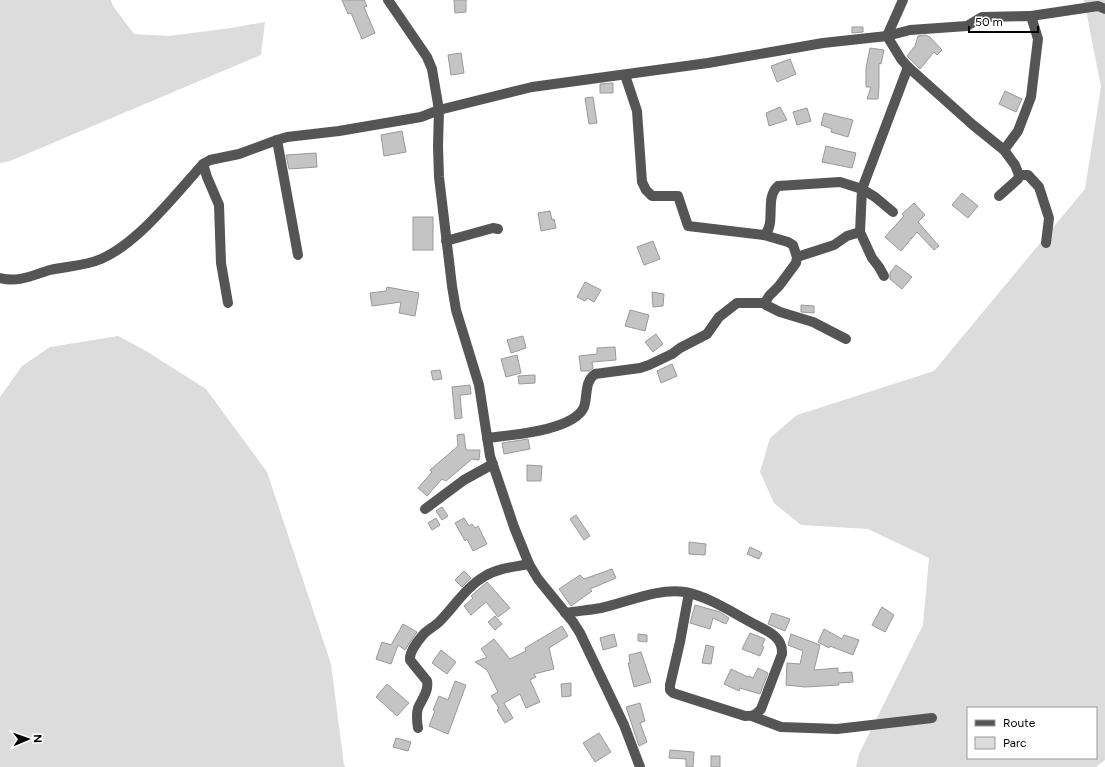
<svg xmlns="http://www.w3.org/2000/svg" width="1105" height="767" viewBox="0 0 1105 767" font-family="Figtree,sans-serif">
<style>
.green{fill:#dcdcdc;fill-rule:evenodd}
.building{fill:#c4c4c4;stroke:#999}
.lines{fill:none;stroke-linecap:round;stroke-linejoin:round}
.minor{stroke:#555;stroke-width:10}
</style>
<rect width="100%" height="100%" fill="#fff"/>
<!-- green -->
<g class="green">
<path d="M0 0H111L113 6 134 34 169 36 231 28 265 22 261 55 10 161 0 163Z"/>
<path d="M1084 0H1105V760L1096 767H856L859 754 923 625 929 558 868 529 801 525 774 503 760 472 770 438 797 415 934 371 1085 189 1101 87ZM968 708H1096V758H968Z"/>
<path d="M118 336 146 351 206 389 267 472 331 664 344 765 346 767H0V397L22 366 50 347Z"/>
</g>
<!-- building -->
<g class="building">
<path d="M342 0H364L367 6 364 7 375 33 362 39 351 13 348 14Z"/>
<path d="M454 0H466V12L455 13Z"/>
<path d="M852 27H863V32L852 33Z"/>
<path d="M925 35 930 37 942 50 937 55 934 52 920 69 907 56 915 46 918 36Z"/>
<path d="M870 48 884 50 881 64 879 63V87L878 99H867L871 87H866V68Z"/>
<path d="M461 53 464 73 451 75 448 55Z"/>
<path d="M790 59 796 74 777 82 771 66Z"/>
<path d="M613 83V93H600V84Z"/>
<path d="M1005 91 1022 99 1016 112 999 104Z"/>
<path d="M593 97 597 123 589 124 585 98Z"/>
<path d="M780 107 787 120 769 126 766 113Z"/>
<path d="M807 108 811 121 797 125 793 112Z"/>
<path d="M824 113 853 120 848 137 831 132 832 129 821 125Z"/>
<path d="M402 131 406 152 384 156 381 135Z"/>
<path d="M826 146 856 153 852 168 822 162Z"/>
<path d="M316 153 317 167 289 169 286 155Z"/>
<path d="M962 193 978 206 968 218 952 205Z"/>
<path d="M914 203 925 215 918 222 939 246 934 250 917 232 901 251 885 237 904 216 902 214Z"/>
<path d="M550 211 552 220 554 219 556 228 541 231 538 213Z"/>
<rect x="413" y="217" width="20" height="33"/>
<path d="M653 241 660 259 644 265 637 247Z"/>
<path d="M896 265 912 277 902 289 890 279V273Z"/>
<path d="M585 282 601 290 594 302 587 298 585 301 577 297Z"/>
<path d="M387 287 419 293 415 316 399 313 401 302 372 306 370 293 386 291Z"/>
<path d="M652 292 664 294 663 306 653 307Z"/>
<path d="M801 305 814 306V313L801 312Z"/>
<path d="M630 310 649 315 645 331 625 326Z"/>
<path d="M656 334 663 344 653 352 645 342Z"/>
<path d="M523 336 526 348 511 353 507 340Z"/>
<path d="M615 347 616 360 592 362 593 368 589 371H581L579 356 597 354V348Z"/>
<path d="M517 355 521 373 506 377 501 359Z"/>
<path d="M672 364 677 376 661 383 657 371Z"/>
<path d="M440 370 442 379 433 380 431 371Z"/>
<path d="M535 375V383L519 384 518 376Z"/>
<path d="M470 385 471 394 460 395 462 418 455 419 452 387Z"/>
<path d="M464 434 466 450H480L479 460 472 459 446 481 442 479 427 496 418 488 432 472 430 470 458 446 457 435Z"/>
<path d="M528 439 530 449 504 454 502 443Z"/>
<path d="M527 465 542 466 541 481H527Z"/>
<path d="M442 507 448 516 442 520 436 511Z"/>
<path d="M576 515 590 536 584 540 570 519Z"/>
<path d="M436 518 440 525 432 530 428 523Z"/>
<path d="M464 518 469 526 472 524 475 528 478 526 487 544 473 551 467 539 465 541 455 523Z"/>
<path d="M689 542 706 544 705 555 689 554Z"/>
<path d="M750 547 762 553 759 559 747 554Z"/>
<path d="M612 569 616 578 590 589 592 591 571 606 559 589 580 575 584 579Z"/>
<path d="M464 571 471 578 462 587 455 580Z"/>
<path d="M487 582 510 608 498 617 486 602 471 615 464 606 473 598 471 596Z"/>
<path d="M695 605 720 612 729 618 726 624 713 618 710 629 690 623Z"/>
<path d="M882 607 894 615 885 632 872 625Z"/>
<path d="M772 613 790 619 785 631 768 624Z"/>
<path d="M495 616 502 624 495 630 488 622Z"/>
<path d="M403 624 417 632 405 650 398 645 391 664 376 659 382 642 391 645Z"/>
<path d="M562 626 568 636 549 648 554 669 534 674 536 677 530 680 540 702 526 708 520 694 504 703 513 718 505 723 497 710 499 708 491 696 498 692 487 670 475 662 487 657 481 649 494 639 510 659 526 651 525 648Z"/>
<path d="M824 629 842 639 844 635 859 640 853 655 830 646 829 648 818 642Z"/>
<path d="M750 633 765 639 762 646 764 647 760 656 742 649Z"/>
<path d="M614 634 617 646 603 650 600 638Z"/>
<path d="M638 634 647 635V642L638 641Z"/>
<path d="M791 634 820 645 814 670 838 668V673L852 672 853 682 838 683 839 685 805 687 786 685 787 663 800 664 803 651 788 645Z"/>
<path d="M706 645 714 647 711 664 702 663Z"/>
<path d="M441 650 456 662 447 674 432 663Z"/>
<path d="M641 652 651 682 634 687 628 663H630L629 655Z"/>
<path d="M758 668 768 673 760 694 740 688 739 691 724 684 731 669 748 677 749 676 753 678Z"/>
<path d="M455 681 466 685 448 734 429 726 435 711 433 710 439 696 448 700Z"/>
<path d="M571 683V696L562 697 561 684Z"/>
<path d="M387 684 409 703 397 716 376 697Z"/>
<path d="M640 703 645 721 640 723 647 742 639 746 626 707Z"/>
<path d="M599 733 611 752 595 762 583 743Z"/>
<path d="M396 738 411 742 408 751 393 747Z"/>
<path d="M670 750 694 752 693 767H686V759L669 758Z"/>
<rect x="711" y="756" width="9" height="11"/>
</g>
<g class="lines">
<!-- minor -->
<g class="minor">
<path d="M388 0 427 57 432 69 439 110 438 146 439 177 452 286 456 310 479 385 490 456 514 527 529 564 538 579 573 622 580 633 624 725 640 767"/>
<path d="M1031 16 1098 6 1105 9"/>
<path d="M887 36 901 59 908 67 973 125 1004 150 1015 165 1019 175 1018 179 999 196"/>
<path d="M887 36 903 0"/>
<path d="M625 75 637 111 642 182 646 190 652 196H678L688 226 764 235 788 242 793 245 797 257 796 263 779 286 769 296 766 301V305L780 312 813 322 846 339"/>
<path d="M277 140 298 255"/>
<path d="M203 164 207 177 219 205 221 263 228 303"/>
<path d="M1019 175H1028L1039 187 1049 218 1046 243"/>
<path d="M764 235C777 224 764 198 778 186L840 182 862 189 875 197 893 212"/>
<path d="M446 241 493 228 498 229"/>
<path d="M797 257 834 245 847 236 860 232"/>
<path d="M884 276 879 267 872 258 860 232 862 189 908 67"/>
<path d="M0 278C18 283 33 275 50 270 67 266 85 266 101 259 138 243 176 194 203 164L210 160 239 154 277 140 287 137 339 131 421 117 439 110 532 87 708 63 823 43 887 36 910 30 967 26 982 17 1031 16 1038 39 1031 97 1018 131 1004 150"/>
<path d="M487 438C509 435 574 431 584 407 588 396 584 382 595 374L640 368 649 365 672 354 680 348 707 334 719 317 737 303H765"/>
<path d="M425 509 464 480 493 464"/>
<path d="M565 613C577 611 590 610 601 608 628 602 657 588 685 592 710 597 733 613 756 625 769 632 783 637 782 654L761 709C756 715 753 716 745 716L673 693 670 690V685L680 642 689 593"/>
<path d="M752 716 781 727 837 729 932 718"/>
<path d="M418 728C417 722 416 715 418 708 422 699 429 691 427 681L410 660C409 652 417 642 422 636 426 630 434 627 439 622 454 607 466 587 485 576 498 568 514 567 529 564"/>
</g>
</g>
<!-- legend -->
<rect x="967" y="707" width="130" height="52" fill="#ffffff" stroke="#999999"/>
<rect x="975" y="720" width="20" height="6" fill="#555555" stroke="#999999"/>
<text x="1003" y="727" font-size="12" fill="#000000">Route</text>
<rect x="975" y="737" width="20" height="12" fill="#dcdcdc" stroke="#999999"/>
<text x="1003" y="747" font-size="12" fill="#000000">Parc</text>
<!-- north arrow -->
<g transform="translate(28 739) rotate(88)" stroke="#ffffff" stroke-width="3" paint-order="stroke">
<path d="M0-3L7 15L0 10L-7 15Z" fill="#000000"/>
<text y="-6" font-size="11" font-weight="bold" text-anchor="middle" fill="#000000">N</text>
</g>
<!-- scale -->
<path d="M969 26v6h69v-6" fill="none" stroke="#000000" stroke-width="2"/>
<text x="975" y="26" font-size="12" fill="#000000" stroke="#ffffff" stroke-width="3" paint-order="stroke">50 m</text>
</svg>
